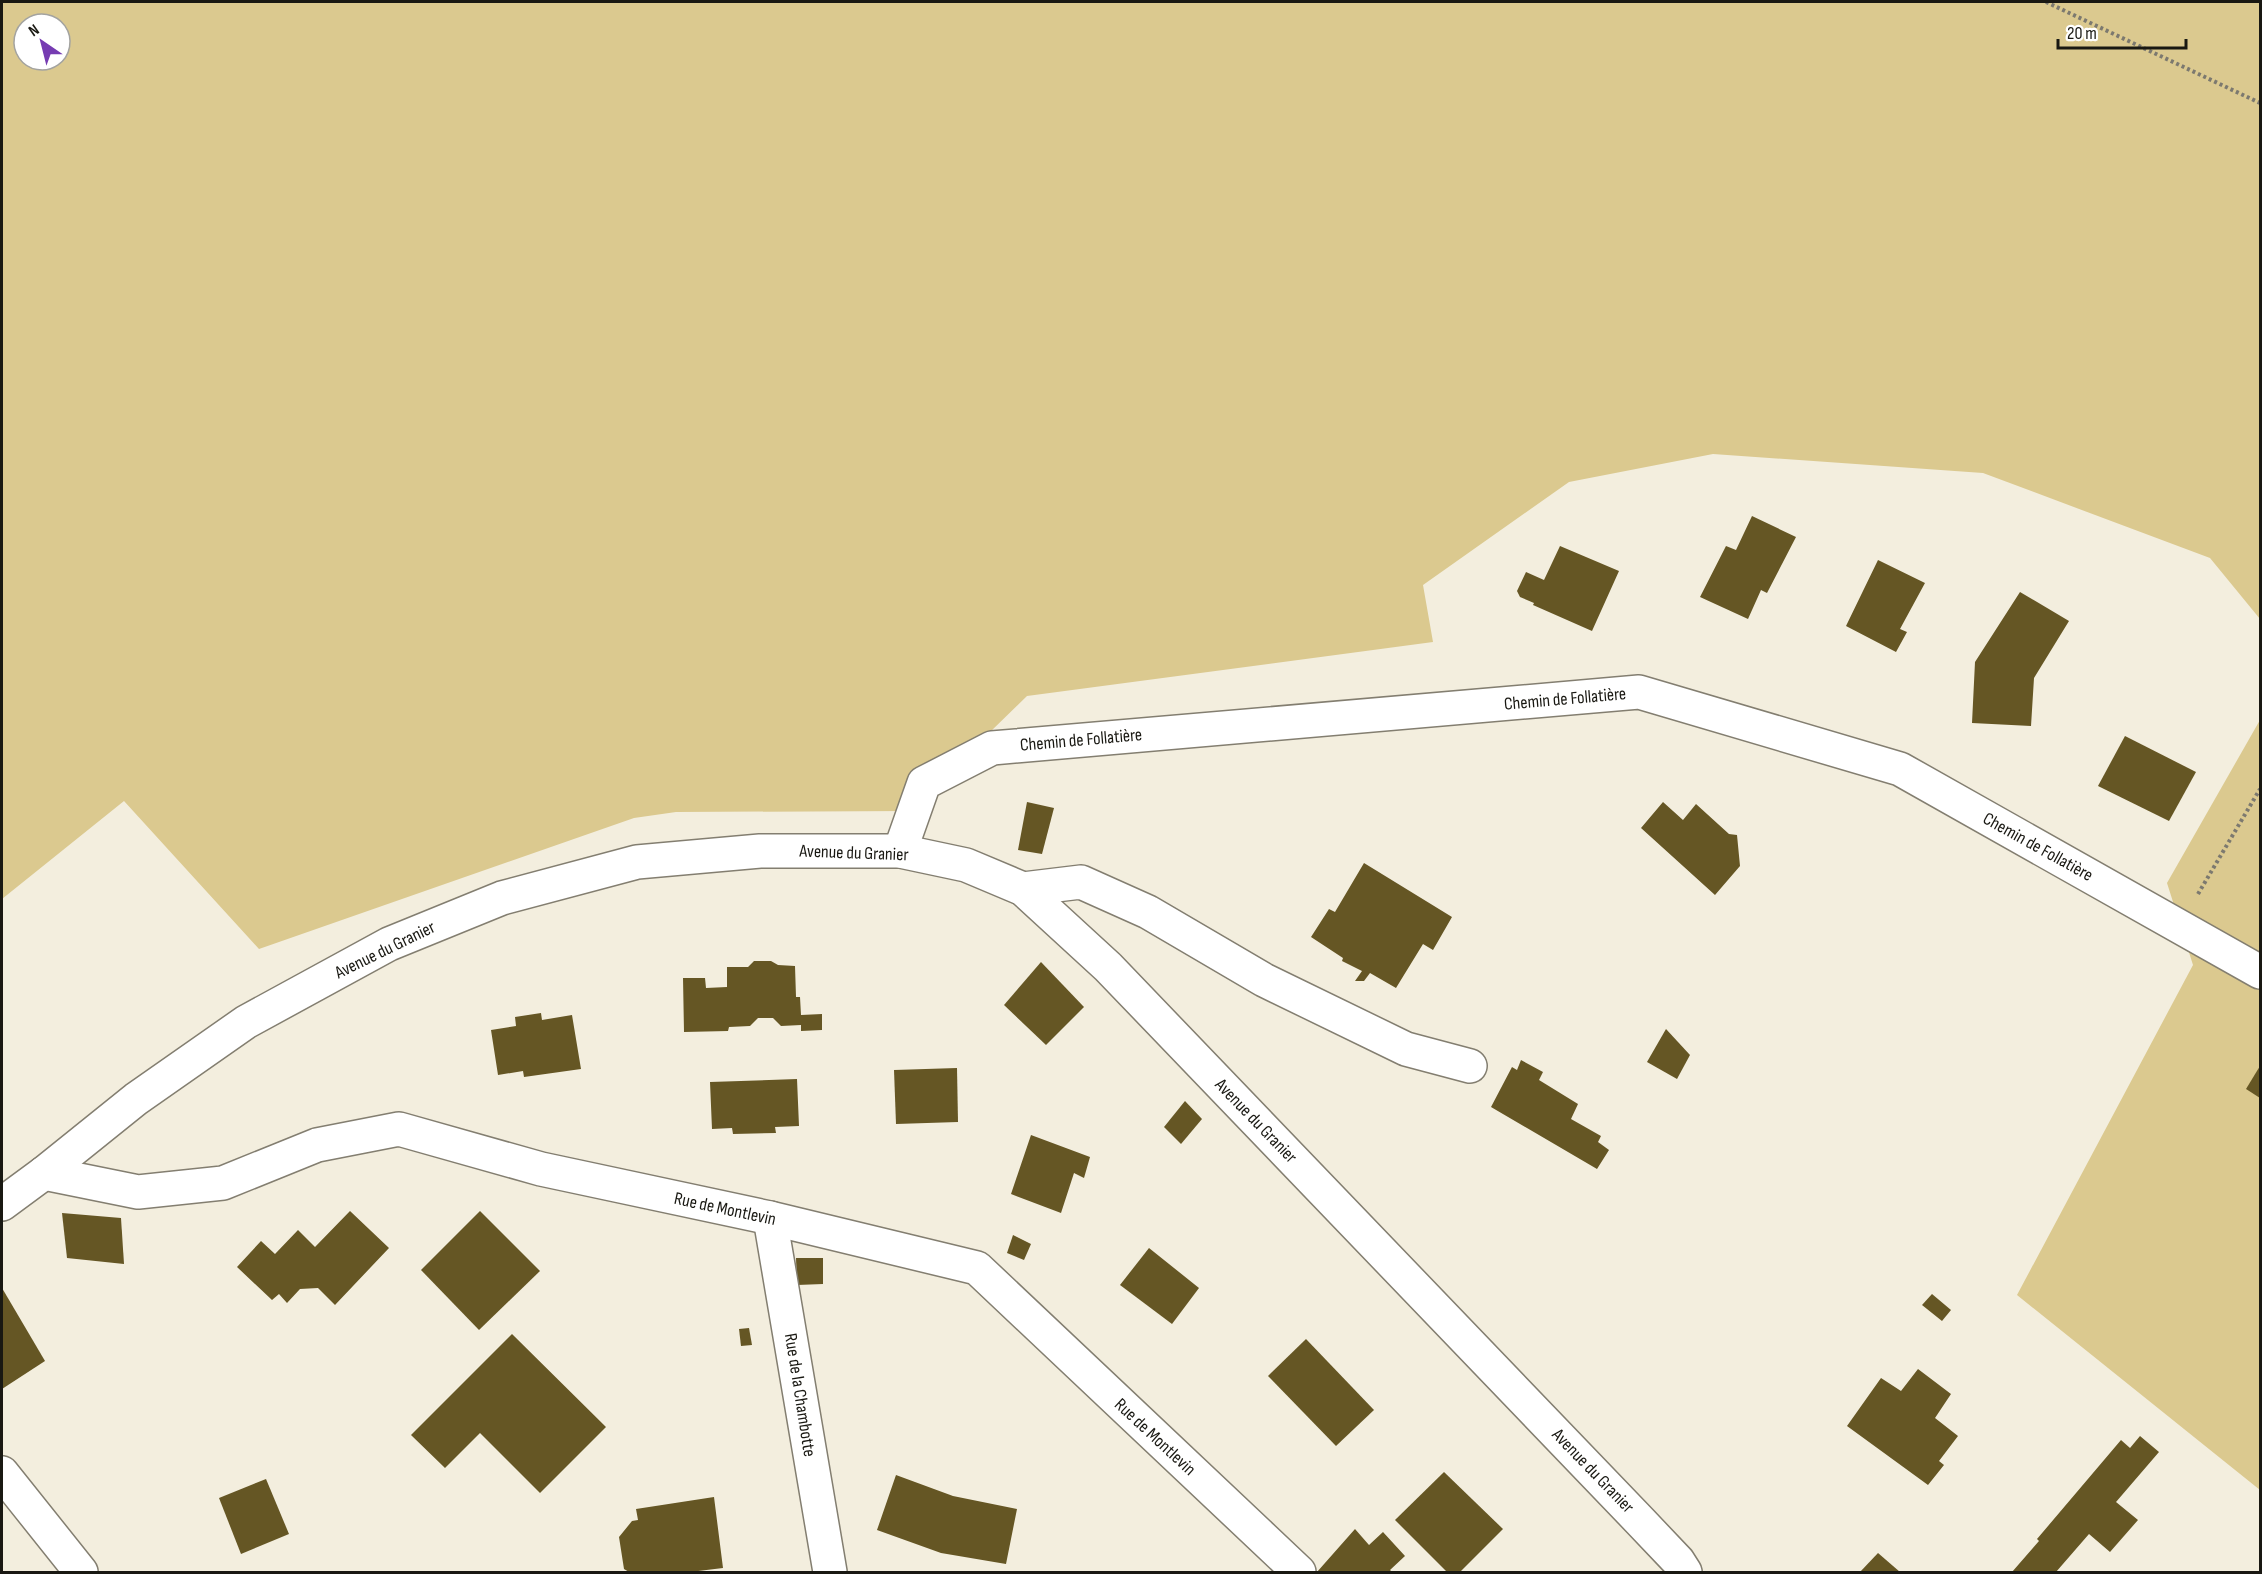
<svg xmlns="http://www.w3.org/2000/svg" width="2262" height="1574" viewBox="0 0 2262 1574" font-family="'Sofia Sans Condensed',sans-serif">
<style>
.green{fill:#dbc98f;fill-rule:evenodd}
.building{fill:#655624}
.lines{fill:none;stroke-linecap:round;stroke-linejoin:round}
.minor-casing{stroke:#837e70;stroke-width:36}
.secondary-casing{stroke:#837e70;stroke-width:36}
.path{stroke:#7c796f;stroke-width:4;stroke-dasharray:3 3;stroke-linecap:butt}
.minor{stroke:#fff;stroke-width:33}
.secondary{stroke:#fff;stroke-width:33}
.labels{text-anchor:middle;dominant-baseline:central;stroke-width:6;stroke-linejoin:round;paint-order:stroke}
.street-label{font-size:18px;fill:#191812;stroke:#fff}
</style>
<rect width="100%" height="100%" fill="#f3eede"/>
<!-- green -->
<g class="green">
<path d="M2 2H2260V619L2210 558 1983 473 1713 454 1569 482 1423 585 1433 642 1027 696 909 811 676 812 634 818 259 949 124 801 2 899ZM24 24H60V60H24Z"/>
<path d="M2260 720V1490L2017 1295 2193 965 2167 883Z"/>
</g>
<!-- building -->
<g class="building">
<path d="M1752 516 1796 537 1767 593 1761 590 1748 619 1700 597 1726 546 1736 550Z"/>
<path d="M1560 546 1619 571 1592 631 1533 605 1534 603 1520 597 1517 591 1526 572 1544 580Z"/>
<path d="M1878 560 1925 583 1900 629 1907 632 1896 652 1846 626Z"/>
<path d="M2020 592 2069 621 2034 678 2031 726 1972 723 1975 662Z"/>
<path d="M2125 736 2196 772 2169 821 2098 786Z"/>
<path d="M1027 802 1054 808 1042 854 1018 850Z"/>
<path d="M1663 802 1683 820 1696 804 1729 834 1737 835 1740 866 1715 895 1641 828Z"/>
<path d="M1364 863 1452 917 1433 950 1423 944 1396 988 1370 973 1364 981H1355L1362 971 1342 961 1343 958 1311 937 1329 909 1335 912Z"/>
<path d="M754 961H771L778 965 795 966 796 997H800L801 1015 822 1014V1030L801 1031V1025L781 1026 773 1018H758L750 1026 729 1027 728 1031 684 1032 683 978H705L706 988 727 987V967H748Z"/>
<path d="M1041 962 1084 1007 1046 1045 1004 1005Z"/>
<path d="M541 1013 542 1020 572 1015 581 1069 524 1077 523 1071 498 1075 491 1030 516 1026 515 1017Z"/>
<path d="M1666 1029 1690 1055 1677 1079 1647 1062Z"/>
<path d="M1521 1060 1543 1072 1539 1080 1578 1104 1571 1119 1601 1136 1598 1142 1609 1150 1597 1169 1491 1107 1512 1067 1517 1070Z"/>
<path d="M2260 1066V1098L2246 1089Z"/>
<path d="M957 1068 958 1122 896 1124 894 1070Z"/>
<path d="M797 1079 799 1126 775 1127 776 1133 733 1134 732 1128 712 1129 710 1082Z"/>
<path d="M1185 1101 1202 1119 1181 1144 1164 1127Z"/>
<path d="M1031 1135 1090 1157 1084 1178 1074 1173 1061 1213 1011 1194Z"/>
<path d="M350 1211 389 1248 335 1305 318 1288 300 1289 287 1303 279 1294 272 1300 237 1267 261 1241 275 1254 298 1230 315 1247Z"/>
<path d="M480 1211 540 1271 479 1330 421 1270Z"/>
<path d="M62 1213 121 1218 124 1264 67 1258Z"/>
<path d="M1013 1235 1031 1244 1024 1260 1007 1253Z"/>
<path d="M1149 1248 1199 1288 1172 1324 1120 1285Z"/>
<path d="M796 1258H823V1284L797 1285Z"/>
<path d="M2 1288 45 1361 2 1389Z"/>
<path d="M1932 1294 1951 1310 1942 1321 1922 1305Z"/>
<path d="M749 1328 752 1345 741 1346 739 1329Z"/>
<path d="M512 1334 606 1427 540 1493 480 1433 445 1468 411 1435Z"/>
<path d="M1306 1339 1374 1410 1336 1446 1268 1376Z"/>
<path d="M1918 1369 1951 1394 1935 1418 1958 1436 1939 1461 1944 1465 1928 1485 1847 1426 1881 1378 1901 1391Z"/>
<path d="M2140 1436 2159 1452 2116 1502 2138 1520 2110 1552 2089 1534 2056 1572H2012L2039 1541 2037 1539 2121 1440 2130 1448Z"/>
<path d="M1444 1472 1503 1529 1460 1572H1447L1395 1520Z"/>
<path d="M896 1475 953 1496 1017 1509 1006 1564 941 1553 877 1530Z"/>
<path d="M266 1479 289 1534 241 1554 219 1498Z"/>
<path d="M714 1497 723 1568 690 1572H629L624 1569 619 1537 632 1521 638 1520 636 1509Z"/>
<path d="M1355 1529 1369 1545 1383 1532 1405 1556 1390 1570 1392 1572H1317Z"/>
<path d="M1878 1553 1900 1572H1860Z"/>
</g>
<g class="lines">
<!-- minor casing -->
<g class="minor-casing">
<g id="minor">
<path d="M900 851 924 783 992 748 1639 692 1900 769 2260 972"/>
<path d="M1023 889 1081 882 1148 912 1264 980 1406 1049 1470 1066"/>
<path d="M44 1173 138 1192 223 1183 317 1145 399 1129 541 1169 770 1218 977 1268 1299 1572"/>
<path d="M770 1218 830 1572"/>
<path d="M2 1473 81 1572"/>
</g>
</g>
<!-- secondary casing -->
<g class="secondary-casing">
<path id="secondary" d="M2 1204 44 1173 136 1099 246 1022 389 944 502 898 637 862 760 851H900L966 865 1023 889 1108 967 1640 1521 1678 1561 1685 1572"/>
</g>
<!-- path -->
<g class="path">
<path d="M2046 2 2260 103"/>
<path d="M2198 894 2260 789"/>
</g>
<!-- minor -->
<use href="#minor" class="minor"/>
<!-- secondary -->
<use href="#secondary" class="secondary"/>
</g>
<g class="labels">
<!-- street labels -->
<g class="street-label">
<text transform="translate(1565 699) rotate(-5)">Chemin de Follatière</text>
<text transform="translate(1081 740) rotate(-5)">Chemin de Follatière</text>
<text transform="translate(2038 847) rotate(29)">Chemin de Follatière</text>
<text transform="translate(854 853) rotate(2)">Avenue du Granier</text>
<text transform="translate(385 950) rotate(-26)">Avenue du Granier</text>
<text transform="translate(1256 1121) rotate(46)">Avenue du Granier</text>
<text transform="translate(725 1209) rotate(12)">Rue de Montlevin</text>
<text transform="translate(800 1395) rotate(81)">Rue de la Chambotte</text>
<text transform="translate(1155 1437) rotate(43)">Rue de Montlevin</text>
<text transform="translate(1593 1471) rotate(46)">Avenue du Granier</text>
</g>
</g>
<!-- border -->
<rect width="2262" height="1574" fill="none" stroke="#191812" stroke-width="6"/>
<!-- north arrow -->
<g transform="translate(42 42) rotate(325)"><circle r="28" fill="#ffffff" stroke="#a3a3a0" stroke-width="1.5"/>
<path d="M0-4.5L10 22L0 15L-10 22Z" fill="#763cb2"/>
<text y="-9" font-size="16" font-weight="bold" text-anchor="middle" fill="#191812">N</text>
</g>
<!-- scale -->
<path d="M2058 39v9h128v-9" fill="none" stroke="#191812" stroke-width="3"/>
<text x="2067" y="39" font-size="18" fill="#191812" stroke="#ffffff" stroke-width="4.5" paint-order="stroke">20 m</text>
</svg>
